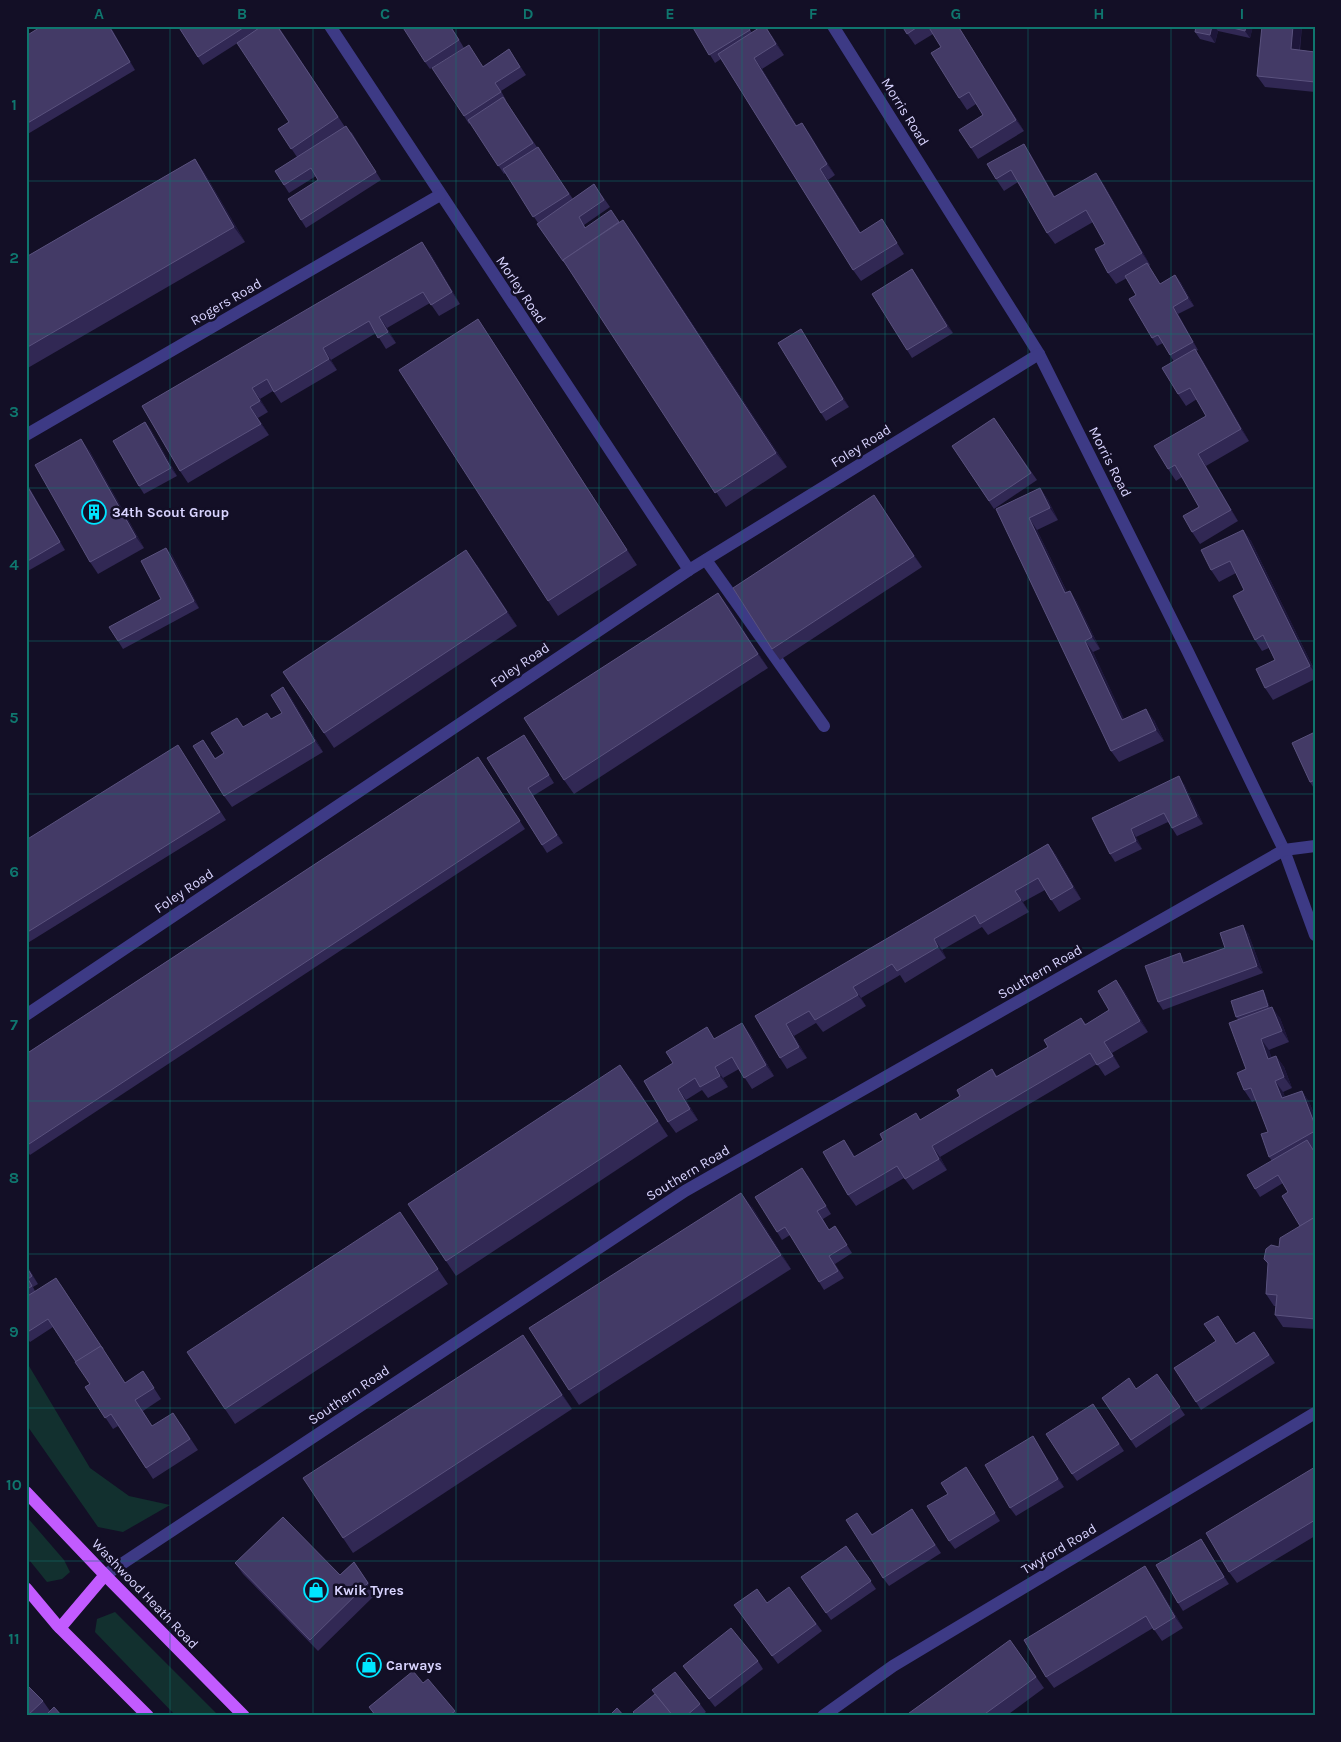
<svg xmlns="http://www.w3.org/2000/svg" width="1341" height="1742" viewBox="0 0 1341 1742" font-family="Karla,sans-serif">
<style>
.green{fill:#12302f}
.lines{fill:none;stroke-linecap:round;stroke-linejoin:round}
.minor{stroke:#3d3a85;stroke-width:12}
.major{stroke:#c25bff;stroke-width:12}
.wall{fill:#312854}
.shaded-wall{fill:#1d163a}
.building{fill:#433a66;stroke:#5a527e}
.grid{fill:none;stroke:#0f766e;stroke-width:1;stroke-opacity:0.55}
.labels{text-anchor:middle;dominant-baseline:central;stroke-width:5;stroke-linejoin:round;paint-order:stroke}
.street-label{font-size:14px;fill:#d9d4ff;stroke:#130f26}
.poi-label{font-size:14px;font-weight:bold;fill:#d9d4ff;stroke:#130f26;text-anchor:start}
.neatline{fill:none;stroke:#0f766e;stroke-width:2}
.grid-label{font-size:16px;text-anchor:middle;font-weight:bold;fill:#0f766e}
</style>
<rect width="100%" height="100%" fill="#130f26"/>
<!-- green -->
<g class="green">
<path d="M26 1361 90 1468 129 1496 170 1505 123 1532 98 1527 26 1424Z"/>
<path d="M26 1516 64 1560 70 1572 62 1579 47 1582 26 1556Z"/>
<path d="M115 1612 219 1716H176L95 1632 97 1619Z"/>
</g>
<g class="lines">
<!-- minor -->
<g class="minor">
<path d="M330 26 689 570"/>
<path d="M833 26 1039 354 1188 652 1284 850 1315 935"/>
<path d="M26 435 440 195"/>
<path d="M706 560 824 726"/>
<path d="M26 1015 689 570 1039 354"/>
<path d="M105 1575 685 1191 1284 850 1315 846"/>
<path d="M823 1716 893 1666 1315 1413"/>
</g>
<!-- major -->
<g class="major">
<path d="M26 1492 105 1575 244 1716"/>
<path d="M26 1588 57 1625 148 1716"/>
<path d="M60 1628 105 1575"/>
</g>
</g>
<!-- wall -->
<g class="wall">
<path d="M110 26 135 70 26 135V36Z"/>
<path d="M178 26H278L345 127 352 133 381 180 306 228 301 220 318 180 316 176 289 193 275 171 297 157 278 129 289 122 247 37 203 65Z"/>
<path d="M451 26 464 48 430 69 425 62Z"/>
<path d="M692 26H748L752 33 772 36 784 55 762 69 797 126 802 123 835 175 828 180 861 233 882 219 904 254 861 281 853 270 721 59 715 63Z"/>
<path d="M902 26H958L1024 131 978 159 971 148 983 115 976 104 967 110 959 98 941 47 933 34 915 45Z"/>
<path d="M1196 26H1253L1250 38 1218 31 1215 43 1200 39 1195 32Z"/>
<path d="M1262 26H1302L1300 50 1315 52V92L1265 87 1257 76Z"/>
<path d="M509 49 526 75 501 91 506 100H505L537 147 573 199 594 184 610 207 584 225 586 228 620 222 633 234 787 467 726 507 569 269 537 224 538 223 505 173 504 174 470 123 469 124 464 116 483 66Z"/>
<path d="M1024 144 1031 155 1055 197 1096 173 1104 185 1150 265 1149 266 1160 284 1175 275 1181 283 1194 306 1178 314 1198 350 1196 351 1203 361 1249 441 1206 466 1238 521 1200 544 1192 532 1199 507 1182 477 1176 481 1168 469 1206 416 1197 399 1186 406 1178 394 1174 362 1163 343 1157 346 1152 338 1136 295 1127 278 1116 284 1108 273 1105 244 1093 222 1055 244 1047 233 1018 182 1004 191 996 179Z"/>
<path d="M195 159 205 174 245 242 26 369V257Z"/>
<path d="M430 253 460 304 439 316 430 303 387 328 396 343 386 349 376 333 331 360 337 370 281 403 273 391 260 399 268 412 258 418 269 435 188 483 180 471 142 406Z"/>
<path d="M912 269 953 333 912 358 907 350Z"/>
<path d="M478 319 488 334 637 565 558 616 548 601Z"/>
<path d="M801 329 849 407 826 421 821 413Z"/>
<path d="M994 418 1037 480 994 509 952 446Z"/>
<path d="M145 422 151 430 177 476 144 494 139 486Z"/>
<path d="M89 450 144 548 98 574 90 562Z"/>
<path d="M26 482 65 550 26 572Z"/>
<path d="M1040 488 1048 500 1058 520 1037 530 1067 592 1070 591 1077 602 1100 649 1093 652 1124 719 1154 720 1164 741 1119 762 1111 751 996 509Z"/>
<path d="M874 495 922 567 780 660 772 649Z"/>
<path d="M1243 530 1251 541 1315 671V679L1273 700 1265 688 1275 660 1269 648 1262 651 1255 640 1244 590 1236 573 1219 582 1211 570Z"/>
<path d="M166 548 172 555 199 608 123 649 118 641 161 599Z"/>
<path d="M477 565 517 626 334 748 324 733Z"/>
<path d="M718 593 768 668 574 794 564 780Z"/>
<path d="M283 687 291 698 323 752 232 807 224 796 203 740 215 758 224 753 272 719 282 713Z"/>
<path d="M1315 732V790L1310 782Z"/>
<path d="M524 735 554 783 533 796 563 843 547 853 487 758Z"/>
<path d="M183 753 226 820 26 944V840Z"/>
<path d="M478 757 525 829 30 1155 26 1150V1054Z"/>
<path d="M1184 784 1203 824 1177 836 1172 828 1168 822 1136 837 1142 849 1115 862 1110 854 1092 818Z"/>
<path d="M1048 844 1056 855 1081 899 1059 912 1045 890 1023 902 1029 912 988 935 982 927 942 950 946 958 905 983 900 975 861 998 866 1006 823 1032 816 1023 794 1036 807 1058 787 1069 780 1058 755 1016Z"/>
<path d="M1248 933 1263 973 1163 1010 1158 1002 1185 961 1186 963 1225 948Z"/>
<path d="M1116 980 1124 991 1148 1032 1112 1053 1120 1067 1105 1076 1097 1064 940 1157 947 1170 913 1190 904 1178 856 1206 848 1195 844 1140 855 1157 883 1140 921 1120 960 1096 992 1069 997 1076 1048 1047 1081 1018 1086 1024 1109 1010Z"/>
<path d="M1263 990 1265 994 1270 1008 1280 1018 1289 1042 1269 1050 1271 1057 1276 1056 1284 1067 1292 1088 1283 1092 1285 1097 1302 1091 1309 1102 1315 1116V1146L1313 1148 1315 1151V1329L1283 1327 1275 1315 1276 1306H1274L1266 1294 1268 1264 1264 1259 1279 1247 1300 1226 1288 1192 1283 1183 1260 1197 1255 1189 1272 1161 1269 1157 1268 1132 1256 1100 1252 1102 1244 1090 1246 1069 1239 1020 1236 1017Z"/>
<path d="M750 1034 774 1076 752 1089 739 1069 723 1078 728 1087 708 1098 702 1090 686 1100 698 1120 676 1133 668 1122 644 1081 715 1039Z"/>
<path d="M631 1079 668 1136 456 1276 446 1261Z"/>
<path d="M808 1176 831 1214 823 1219 829 1230 835 1226 852 1253 835 1264 844 1278 824 1290 790 1235 782 1240 777 1232Z"/>
<path d="M752 1207 791 1269 579 1405 569 1390Z"/>
<path d="M400 1212 448 1284 235 1424 225 1409Z"/>
<path d="M26 1264 38 1284 33 1287 35 1291 61 1285 125 1383 143 1371 161 1399 143 1411 152 1426 181 1424 198 1450 153 1479 118 1426 113 1429 85 1387 90 1384 53 1327 30 1342 26 1337Z"/>
<path d="M1254 1332 1275 1363 1201 1410 1196 1402 1236 1343Z"/>
<path d="M523 1335 572 1409 353 1553 343 1538Z"/>
<path d="M1157 1374 1185 1415 1136 1448 1102 1398 1136 1389Z"/>
<path d="M1093 1404 1124 1451 1077 1481 1072 1474Z"/>
<path d="M1033 1436 1064 1487 1016 1516 1010 1508Z"/>
<path d="M966 1467 1000 1521 955 1549 949 1541 948 1494Z"/>
<path d="M1315 1467V1536L1237 1583 1229 1572Z"/>
<path d="M912 1509 941 1553 889 1586 883 1578 872 1534Z"/>
<path d="M1201 1539 1229 1584 1183 1611 1178 1603Z"/>
<path d="M846 1546 876 1589 831 1620 801 1577Z"/>
<path d="M354 1562 376 1594 318 1651 243 1574 235 1563 340 1575Z"/>
<path d="M1153 1578 1183 1628 1162 1641 1153 1628 1054 1688 1046 1677Z"/>
<path d="M789 1587 822 1631 778 1664 740 1613 767 1603Z"/>
<path d="M1010 1640 1044 1688 1006 1716H905Z"/>
<path d="M758 1661 763 1669 715 1707 683 1666Z"/>
<path d="M423 1683 455 1711 458 1716H375L369 1707Z"/>
<path d="M43 1701 50 1711 62 1716H26Z"/>
<path d="M700 1704 706 1712 701 1716H636Z"/>
</g>
<!-- shaded-wall -->
<g class="shaded-wall">
<path d="M109 26H110L135 70 130 62Z"/>
<path d="M765 26 772 36 784 55 776 44Z"/>
<path d="M958 26 1024 131 1016 120Z"/>
<path d="M1212 26H1214L1218 31 1215 43 1210 35Z"/>
<path d="M1246 26H1253L1250 38 1245 31Z"/>
<path d="M1293 26H1302L1298 61 1291 49Z"/>
<path d="M754 58 762 69 804 137 796 126Z"/>
<path d="M802 123 810 134 835 175 827 164Z"/>
<path d="M1024 144 1031 155 1062 209 1054 197Z"/>
<path d="M195 159 205 174 245 242 234 227Z"/>
<path d="M820 169 828 180 868 244 860 233Z"/>
<path d="M1096 173 1104 185 1150 265 1142 253Z"/>
<path d="M623 220 633 234 787 467 776 453Z"/>
<path d="M422 242 430 253 460 304 452 292Z"/>
<path d="M912 269 918 277 953 333 947 326Z"/>
<path d="M1175 275 1181 283 1194 306 1188 298Z"/>
<path d="M1173 307 1178 314 1198 350 1193 342Z"/>
<path d="M379 317 387 328 396 343 388 332Z"/>
<path d="M478 319 488 334 637 565 627 550Z"/>
<path d="M801 329 806 337 849 407 843 399Z"/>
<path d="M323 348 331 360 337 370 329 359Z"/>
<path d="M1195 349 1203 361 1249 441 1241 429Z"/>
<path d="M252 388 260 399 268 412 260 401Z"/>
<path d="M250 407 258 418 269 435 261 424Z"/>
<path d="M145 422 151 430 177 476 171 468Z"/>
<path d="M81 439 89 450 144 548 136 537Z"/>
<path d="M1198 454 1206 466 1238 521 1231 510Z"/>
<path d="M26 482 28 485 65 550 60 542Z"/>
<path d="M1040 488 1048 500 1058 520 1050 508Z"/>
<path d="M874 495 882 506 922 567 914 556Z"/>
<path d="M1029 518 1037 530 1073 605 1065 593Z"/>
<path d="M1243 530 1251 541 1315 671V673L1310 666Z"/>
<path d="M166 548 172 555 199 608 194 601Z"/>
<path d="M466 550 477 565 517 626 507 612Z"/>
<path d="M1070 591 1077 602 1100 649 1092 637Z"/>
<path d="M718 593 729 607 768 668 758 654Z"/>
<path d="M1085 641 1093 652 1130 731 1122 720Z"/>
<path d="M283 687 291 698 323 752 315 741Z"/>
<path d="M1146 709 1154 720 1164 741 1156 730Z"/>
<path d="M1179 776 1184 784 1203 824 1197 816Z"/>
<path d="M528 788 533 796 563 843 557 835Z"/>
<path d="M1131 829 1136 837 1142 849 1136 841Z"/>
<path d="M1048 844 1056 855 1081 899 1073 887Z"/>
<path d="M1015 891 1023 902 1029 912Z"/>
<path d="M1243 925 1248 933 1263 973 1257 966Z"/>
<path d="M934 939 942 950 946 958 938 947Z"/>
<path d="M1180 953 1185 961 1189 971 1183 963Z"/>
<path d="M1116 980 1124 991 1148 1032 1140 1021Z"/>
<path d="M853 987 861 998 866 1006 858 995Z"/>
<path d="M1263 990 1265 994 1271 1010 1268 1006Z"/>
<path d="M1272 1007 1280 1018 1289 1042 1282 1031Z"/>
<path d="M742 1023 750 1034 774 1076 766 1065Z"/>
<path d="M786 1024 794 1036 807 1058 799 1047Z"/>
<path d="M1261 1039 1269 1050 1276 1070 1268 1059Z"/>
<path d="M1104 1042 1112 1053 1120 1067 1113 1056Z"/>
<path d="M1276 1056 1284 1067 1292 1088 1284 1077Z"/>
<path d="M620 1065 631 1079 668 1136 658 1121Z"/>
<path d="M715 1067 723 1078 728 1087 720 1076Z"/>
<path d="M1275 1081 1283 1092 1290 1109 1282 1098Z"/>
<path d="M678 1089 686 1100 698 1120 690 1109Z"/>
<path d="M1302 1091 1309 1102 1315 1116V1125Z"/>
<path d="M844 1140 852 1151 862 1169 854 1157Z"/>
<path d="M932 1146 940 1157 947 1170 939 1159Z"/>
<path d="M802 1168 808 1176 831 1214 826 1206Z"/>
<path d="M741 1193 752 1207 791 1269 781 1255Z"/>
<path d="M400 1212 410 1226 448 1284Z"/>
<path d="M26 1264 38 1284 26 1266Z"/>
<path d="M523 1335 533 1349 572 1409 562 1395Z"/>
<path d="M1033 1436 1038 1444 1064 1487 1058 1479Z"/>
<path d="M1201 1539 1206 1547 1229 1584 1224 1577Z"/>
<path d="M1145 1566 1153 1578 1183 1628 1175 1617Z"/>
</g>
<!-- building -->
<g class="building">
<path d="M42 26H109L130 62 26 124V36Z"/>
<path d="M178 26H246L198 57Z"/>
<path d="M262 26H277L338 117 291 149 278 129 289 122 237 43Z"/>
<path d="M402 26H450L459 40 425 62Z"/>
<path d="M692 26H747L750 30 709 55Z"/>
<path d="M762 26H765L776 44 754 58 796 126 802 123 827 164 820 169 860 233 882 219 897 243 853 270 718 54Z"/>
<path d="M902 26H919L907 34Z"/>
<path d="M928 26H958L1016 120 971 148 959 130 983 115 969 92 959 98 931 53 941 47Z"/>
<path d="M1196 26H1212L1210 35 1195 32Z"/>
<path d="M1225 26H1246L1245 31Z"/>
<path d="M1262 26H1293L1291 49 1315 52V82L1257 76Z"/>
<path d="M469 45 483 67 509 49 520 67 495 83 501 92 464 116 432 68Z"/>
<path d="M503 97 533 143 498 166 468 120Z"/>
<path d="M346 126 376 172 301 220 288 199 318 180 311 168 284 185 275 171Z"/>
<path d="M1024 144 1054 197 1096 173 1142 253 1108 273 1095 249 1105 244 1086 210 1047 233 1011 170 996 179 987 164Z"/>
<path d="M538 147 569 194 533 217 503 169Z"/>
<path d="M195 159 234 227 26 348V257Z"/>
<path d="M594 184 604 200 579 217 585 228 611 210 619 222 563 260 564 261H563L537 224Z"/>
<path d="M623 220 776 453 715 493 563 260Z"/>
<path d="M422 242 452 292 431 305 423 292 379 317 388 332 378 338 369 321 323 348 329 359 274 392 267 379 252 388 260 401 250 407 261 424 180 471 142 406Z"/>
<path d="M1147 263 1160 284 1175 275 1188 298 1173 307 1193 342 1170 355 1158 335 1152 338 1129 299 1136 295 1125 276Z"/>
<path d="M912 269 947 326 907 350 872 294Z"/>
<path d="M478 319 627 550 548 601 399 370Z"/>
<path d="M801 329 843 399 821 413 778 343Z"/>
<path d="M1195 349 1241 429 1198 454 1231 510 1192 532 1183 516 1199 507 1175 465 1168 469 1154 446 1206 416 1190 388 1178 394 1162 368Z"/>
<path d="M994 418 1031 473 989 501 952 446Z"/>
<path d="M145 422 171 468 139 486 113 441Z"/>
<path d="M81 439 136 537 90 562 35 465Z"/>
<path d="M26 484 60 542 26 562Z"/>
<path d="M1040 488 1050 508 1029 518 1065 593 1070 591 1092 637 1085 641 1122 720 1146 709 1156 730 1111 751 996 509Z"/>
<path d="M874 495 914 556 772 649 733 588Z"/>
<path d="M1243 530 1310 666 1265 688 1256 669 1275 660 1263 635 1255 640 1233 596 1244 590 1230 561 1211 570 1201 550Z"/>
<path d="M166 548 194 601 118 641 109 627 161 599 141 561Z"/>
<path d="M466 550 507 612 324 733 283 672Z"/>
<path d="M718 593 758 654 564 780 524 718Z"/>
<path d="M283 687 315 741 224 796 193 746 203 740 215 759 224 753 211 733 237 718 243 727 267 713 271 719 282 713 271 695Z"/>
<path d="M1315 732V780L1310 782 1292 743Z"/>
<path d="M524 735 549 775 528 788 557 835 542 845 487 758Z"/>
<path d="M178 745 220 812 26 933V840Z"/>
<path d="M478 757 520 821 26 1146V1054Z"/>
<path d="M1179 776 1197 816 1172 828 1164 813 1131 829 1136 841 1110 854 1092 818Z"/>
<path d="M1048 844 1073 887 1051 900 1038 878 1015 891 1021 900 980 924 975 915 934 939 938 947 897 971 892 964 853 987 858 995 815 1020 809 1011 786 1024 799 1047 780 1058 755 1016Z"/>
<path d="M1243 925 1257 966 1158 1002 1145 966 1180 953 1183 963 1225 948 1220 933Z"/>
<path d="M1116 980 1140 1021 1104 1042 1113 1056 1097 1065 1090 1053 932 1146 939 1159 905 1179 897 1166 848 1195 823 1152 844 1140 854 1157 883 1140 880 1134 916 1113 920 1120 960 1096 957 1090 992 1069 996 1077 1048 1047 1044 1040 1081 1018 1085 1025 1109 1010 1098 991Z"/>
<path d="M1263 990 1268 1006 1236 1017 1231 1001Z"/>
<path d="M1272 1007 1282 1031 1261 1039 1268 1059 1276 1056 1284 1077 1275 1081 1282 1098 1302 1091 1315 1125V1131L1269 1157 1261 1134 1268 1132 1251 1088 1244 1090 1237 1073 1246 1069 1229 1023Z"/>
<path d="M742 1023 766 1065 744 1078 732 1057 715 1067 720 1076 700 1087 695 1078 678 1089 690 1109 668 1122 644 1081 673 1063 666 1052 707 1027 714 1039Z"/>
<path d="M620 1065 658 1121 446 1261 408 1204Z"/>
<path d="M1307 1140 1315 1153V1217L1300 1226 1282 1196 1288 1192 1278 1175 1255 1189 1247 1175Z"/>
<path d="M802 1168 826 1206 817 1211 829 1230 835 1226 847 1245 829 1256 838 1271 819 1282 785 1227 777 1232 755 1197Z"/>
<path d="M741 1193 781 1255 569 1390 529 1328Z"/>
<path d="M400 1212 438 1269 225 1409 187 1352Z"/>
<path d="M1315 1217V1319L1275 1315 1277 1295 1266 1294 1268 1263 1264 1259 1266 1249 1271 1245 1279 1247 1280 1238Z"/>
<path d="M26 1266 32 1276 28 1279 32 1286 26 1290Z"/>
<path d="M56 1278 103 1349 101 1346 76 1362 48 1319 26 1333V1297Z"/>
<path d="M1218 1316 1236 1344 1254 1332 1269 1355 1196 1402 1174 1368 1216 1341 1204 1324Z"/>
<path d="M523 1335 562 1395 343 1538 303 1478Z"/>
<path d="M101 1346 125 1383 143 1371 154 1388 135 1400 152 1426 173 1413 190 1439 146 1468 111 1414 105 1418 85 1387 90 1384 75 1362Z"/>
<path d="M1157 1374 1180 1407 1131 1440 1102 1398 1129 1378 1136 1389Z"/>
<path d="M1093 1404 1119 1444 1072 1474 1046 1434Z"/>
<path d="M1033 1436 1058 1479 1010 1508 985 1465Z"/>
<path d="M966 1467 995 1513 949 1541 927 1506 948 1494 941 1483Z"/>
<path d="M1315 1467V1520L1229 1572 1206 1533Z"/>
<path d="M912 1509 935 1545 883 1578 846 1520 857 1513 872 1535Z"/>
<path d="M283 1517 340 1575 354 1562 368 1583 310 1640 235 1563Z"/>
<path d="M1201 1539 1224 1577 1178 1603 1156 1565Z"/>
<path d="M846 1546 871 1581 826 1613 801 1577Z"/>
<path d="M1145 1566 1175 1617 1154 1630 1146 1616 1046 1677 1024 1640Z"/>
<path d="M789 1587 816 1624 772 1656 734 1605 757 1589 767 1603Z"/>
<path d="M731 1628 758 1661 709 1699 683 1666Z"/>
<path d="M1010 1640 1036 1677 982 1716H905Z"/>
<path d="M413 1671 423 1683 428 1679 455 1711 449 1716H376L369 1707Z"/>
<path d="M675 1672 700 1704 686 1716H673L652 1690Z"/>
<path d="M26 1684 43 1701 27 1716H26Z"/>
<path d="M655 1694 673 1716H637L633 1712Z"/>
<path d="M54 1707 62 1716H45Z"/>
<path d="M617 1708 624 1716H609Z"/>
</g>
<!-- grid -->
<path class="grid" d="M170 26V1716M313 26V1716M456 26V1716M599 26V1716M742 26V1716M885 26V1716M1028 26V1716M1171 26V1716M26 181H1315M26 334H1315M26 488H1315M26 641H1315M26 794H1315M26 948H1315M26 1101H1315M26 1254H1315M26 1408H1315M26 1561H1315"/>
<!-- icons -->
<defs>
<g id="building-ring" transform="scale(1.25)"><circle r="9.5" fill="#130f26" stroke="#00e5ff" stroke-width="1.5"/><path d="M-4-6H4V6H1V3H-1V6H-4ZM-2.5-4.3h1.7v1.8h-1.7ZM.8-4.3h1.7v1.8H.8ZM-2.5-1h1.7V.8h-1.7ZM.8-1h1.7V.8H.8Z" fill="#00e5ff"/></g>
<g id="shop-ring" transform="scale(1.25)"><circle r="9.5" fill="#130f26" stroke="#00e5ff" stroke-width="1.5"/><path d="M-5-2.5h2.3a2.7 3.5 0 0 1 5.4 0H5L5.5 6h-11ZM-1.5-2.5h3a1.5 2.3 0 0 0-3 0Z" fill="#00e5ff"/></g>
</defs>
<g fill-rule="evenodd">
<use href="#building-ring" x="94" y="512"/>
<use href="#shop-ring" x="316" y="1590"/>
<use href="#shop-ring" x="369" y="1665"/>
</g>
<g class="labels">
<!-- street labels -->
<g class="street-label">
<text transform="translate(905 112) rotate(58)">Morris Road</text>
<text transform="translate(521 290) rotate(56)">Morley Road</text>
<text transform="translate(226 302) rotate(-30)">Rogers Road</text>
<text transform="translate(861 446) rotate(-32)">Foley Road</text>
<text transform="translate(1110 462) rotate(63)">Morris Road</text>
<text transform="translate(520 665) rotate(-34)">Foley Road</text>
<text transform="translate(184 891) rotate(-34)">Foley Road</text>
<text transform="translate(1040 972) rotate(-30)">Southern Road</text>
<text transform="translate(688 1173) rotate(-31)">Southern Road</text>
<text transform="translate(349 1395) rotate(-34)">Southern Road</text>
<text transform="translate(1059 1549) rotate(-31)">Twyford Road</text>
<text transform="translate(145 1594) rotate(46)">Washwood Heath Road</text>
</g>
<!-- poi labels -->
<g class="poi-label">
<text x="112" y="512">34th Scout Group</text>
<text x="334" y="1590">Kwik Tyres</text>
<text x="386" y="1665">Carways</text>
</g>
</g>
<!-- border -->
<rect width="1341" height="1742" fill="none" stroke="#130f26" stroke-width="55"/>
<rect x="28" y="28" width="1286" height="1686" class="neatline"/>
<g class="grid-label">
<text x="99" y="19">A</text>
<text x="242" y="19">B</text>
<text x="385" y="19">C</text>
<text x="528" y="19">D</text>
<text x="670" y="19">E</text>
<text x="813" y="19">F</text>
<text x="956" y="19">G</text>
<text x="1099" y="19">H</text>
<text x="1242" y="19">I</text>
<text x="14" y="110">1</text>
<text x="14" y="263">2</text>
<text x="14" y="417">3</text>
<text x="14" y="570">4</text>
<text x="14" y="723">5</text>
<text x="14" y="877">6</text>
<text x="14" y="1030">7</text>
<text x="14" y="1183">8</text>
<text x="14" y="1337">9</text>
<text x="14" y="1490">10</text>
<text x="14" y="1644">11</text>
</g>
</svg>
